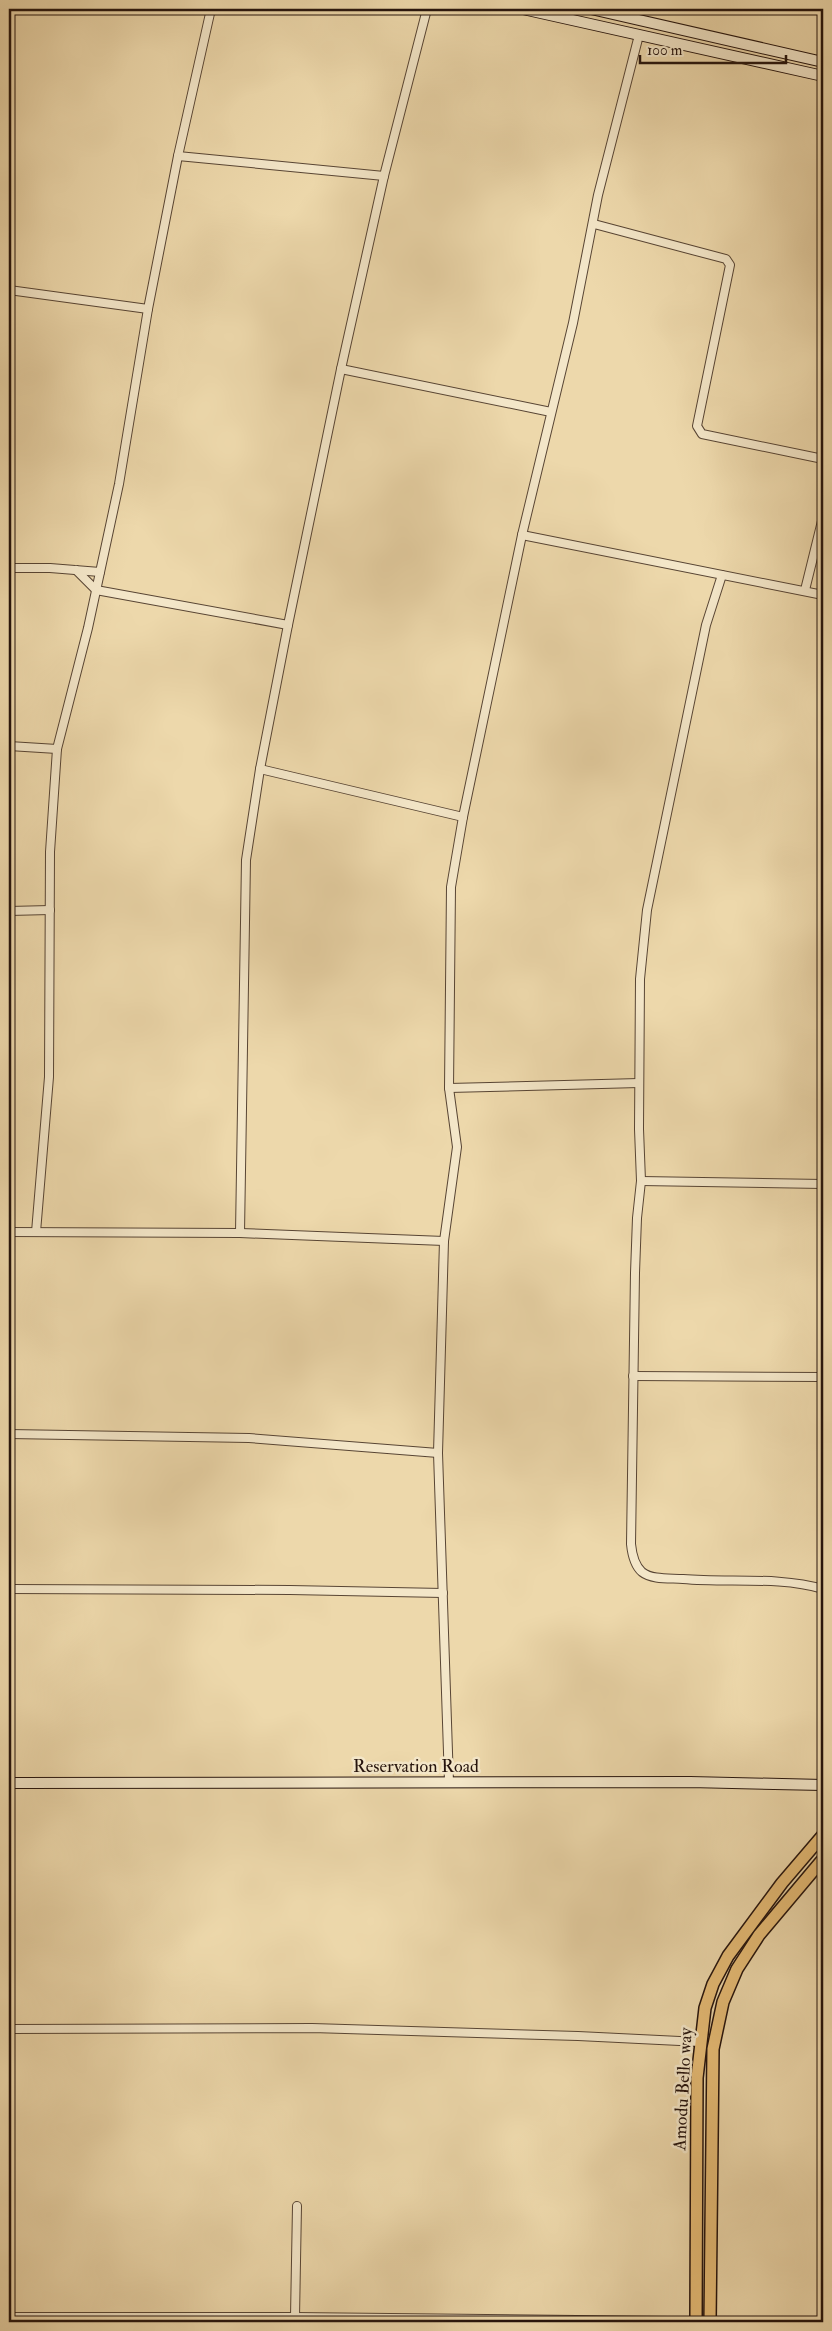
<svg xmlns="http://www.w3.org/2000/svg" width="832" height="2331" viewBox="0 0 832 2331" font-family="'IM FELL Double Pica',serif">
<style>
.lines{fill:none;stroke-linecap:round;stroke-linejoin:round}
.street-casing{stroke:#584534;stroke-width:10}
.secondary-casing{stroke:#26140d;stroke-width:12}
.primary-casing{stroke:#26140d;stroke-width:14}
.street{stroke:#f3e6c8;stroke-width:8}
.secondary{stroke:#f3e6c8;stroke-width:10}
.primary{stroke:#e6bc76;stroke-width:11}
.labels{text-anchor:middle;dominant-baseline:central;stroke-width:5;stroke-linejoin:round;paint-order:stroke}
.street-label{font-size:18px;fill:#26140d;stroke:#f3e6c8}
</style>
<rect width="100%" height="100%" fill="#edd8ab"/>
<filter id="stains"><feTurbulence type="fractalNoise" baseFrequency=".004" numOctaves="4"/><feColorMatrix values="0 0 0 0 .2 0 0 0 0 .09 0 0 0 0 .02 0 0 0 .5 -.17"/></filter>
<radialGradient id="worn" r=".72"><stop offset=".6" stop-color="#630" stop-opacity="0"/><stop offset="1" stop-color="#630" stop-opacity=".3"/></radialGradient>
<g class="lines">
<!-- street casing -->
<g class="street-casing">
<g id="street">
<path d="M178 156 384 176"/>
<path d="M594 224 726 259 730 265 697 426 702 434 823 459"/>
<path d="M9 290 148 309"/>
<path d="M341 369 551 412"/>
<path d="M522 535 823 595"/>
<path d="M9 568H50L100 572"/>
<path d="M76 570 96 590 288 625"/>
<path d="M722 575 706 625 647 910 640 979 639 1129 641 1181 637 1218 635 1273 631 1544C632 1554 634 1565 642 1572 652 1580 670 1578 683 1579 728 1583 779 1576 823 1589"/>
<path d="M805 590 823 517"/>
<path d="M9 746 57 749"/>
<path d="M260 769 463 817"/>
<path d="M9 911 50 910"/>
<path d="M449 1088 639 1083"/>
<path d="M641 1181 823 1184"/>
<path d="M9 1232 240 1233 444 1241"/>
<path d="M36 1232 49 1077 50 852 57 749 88 628 119 484 148 309 178 156 211 9"/>
<path d="M240 1233 246 860 260 769 288 625 341 369 384 176 427 9"/>
<path d="M633 1376 823 1377"/>
<path d="M9 1434 249 1438 438 1453"/>
<path d="M9 1589 290 1590 443 1593"/>
<path d="M449 1782 438 1453 444 1241 457 1147 449 1088 451 887 463 817 522 535 573 323 598 195 639 35"/>
<path d="M9 2029 312 2028 578 2036 700 2042"/>
<path d="M9 2317H295L759 2322"/>
<path d="M295 2317 297 2206"/>
</g>
</g>
<!-- secondary casing -->
<g class="secondary-casing">
<g id="secondary">
<path d="M523 9 823 76"/>
<path d="M591 9 823 62"/>
<path d="M9 1783 690 1782 823 1785"/>
</g>
</g>
<!-- primary casing -->
<g class="primary-casing">
<g id="primary">
<path d="M696 2322 697 2078 705 2008 713 1984 728 1956 782 1883 823 1835"/>
<path d="M710 2322 713 2049 723 2002 737 1969 759 1935 823 1859"/>
</g>
</g>
<!-- street -->
<use href="#street" class="street"/>
<!-- secondary -->
<use href="#secondary" class="secondary"/>
<!-- primary -->
<use href="#primary" class="primary"/>
</g>
<g class="labels">
<!-- street labels -->
<g class="street-label">
<text x="416" y="1766">Reservation Road</text>
<text transform="translate(683 2089) rotate(-87)">Amodu Bello way</text>
</g>
</g>
<!-- margin -->
<rect width="832" height="2331" fill="none" stroke="#edd8ab" stroke-width="30"/>
<rect x="10" y="10" width="812" height="2311" fill="none" stroke="#26140d" stroke-width="2.5"/>
<rect x="15" y="15" width="802" height="2301" fill="none" stroke="#26140d"/>
<!-- scale -->
<path d="M640 55v8h146v-8" fill="none" stroke="#26140d" stroke-width="2.5"/>
<text x="647" y="55" font-size="15" fill="#26140d" stroke="#f3e6c8" stroke-width="4" paint-order="stroke">100 m</text>
<rect width="100%" height="100%" filter="url(#stains)"/>
<rect width="100%" height="100%" fill="url(#worn)"/>
</svg>
